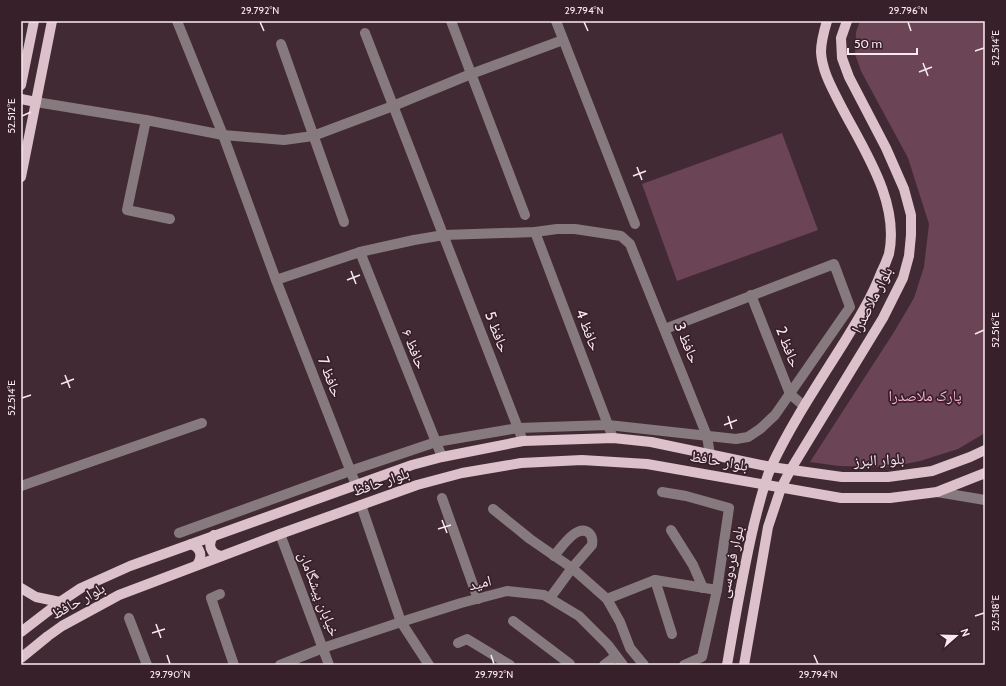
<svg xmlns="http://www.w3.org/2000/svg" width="1006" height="686" viewBox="0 0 1006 686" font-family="Cabin,'Noto Naskh Arabic',sans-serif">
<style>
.green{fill:#6b4455}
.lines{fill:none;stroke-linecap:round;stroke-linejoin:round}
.minor{stroke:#877a7f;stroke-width:10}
.major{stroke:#dcc1cb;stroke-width:10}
.ticks{fill:none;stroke:#faeaf0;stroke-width:1.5}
.labels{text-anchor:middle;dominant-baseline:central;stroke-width:3.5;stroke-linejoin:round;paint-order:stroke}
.street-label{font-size:15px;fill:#faeaf0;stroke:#37202a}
.park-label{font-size:15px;fill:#feb0d1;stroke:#37202a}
.neatline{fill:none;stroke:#faeaf0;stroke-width:1.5}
.ticks-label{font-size:10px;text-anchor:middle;fill:#faeaf0}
</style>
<rect width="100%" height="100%" fill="#422a34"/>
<!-- green -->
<g class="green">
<path d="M860 21H985V433L958 449 920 461 890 467 839 466 810 462 894 332 914 298 924 267 929 224 908 158 861 71 855 54 856 32Z"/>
<path d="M782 133 818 230 677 281 642 184Z"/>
</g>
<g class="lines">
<!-- minor -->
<g class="minor">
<path d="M177 21 223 135 276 280 356 485"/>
<path d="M451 21 525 215"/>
<path d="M556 21 635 224"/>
<path d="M365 33 523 441"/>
<path d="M281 44 344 222"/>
<path d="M36 102 146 120 223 135 284 140 313 136 393 106 471 74 563 40"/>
<path d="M146 120 127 210 170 219"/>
<path d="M535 232 613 438"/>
<path d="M360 252 442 457"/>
<path d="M276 280 360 252 414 240 444 235 535 232 557 229H575L621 236 630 244 707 436 710 455"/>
<path d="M751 295 790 394 804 406"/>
<path d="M21 486 202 423"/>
<path d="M662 492 686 496 729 508 717 590"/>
<path d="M937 492 985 500"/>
<path d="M442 498 478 599"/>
<path d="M361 505 401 622 429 665"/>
<path d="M493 509 530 539 572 568 607 599 620 622 630 648 644 665"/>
<path d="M671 530 693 565 703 588"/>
<path d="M179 533 350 471 436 442 518 428 608 425 736 439 748 437 760 429 775 415 850 307 834 264 665 329"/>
<path d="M280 534 329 665"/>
<path d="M655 580 672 634"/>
<path d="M220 594 211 598 234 665"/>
<path d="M550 598 572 568 592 545C593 540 592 536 589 533 577 523 561 548 554 556"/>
<path d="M607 599 655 580 717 590 702 657 684 665"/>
<path d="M129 618 147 665"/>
<path d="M513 621 570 664"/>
<path d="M458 643 467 639 510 665"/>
<path d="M280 665 323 648 401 622 461 603 507 591 544 595 579 616 608 645 623 665"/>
<path d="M604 665 616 656"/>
</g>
<!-- major -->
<g class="major">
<path d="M21 85 34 21"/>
<path d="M21 99 36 102"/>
<path d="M21 177 52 21"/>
<path d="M214 535C207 544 210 554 221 556"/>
<path d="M191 544C201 548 203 556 197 565"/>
<path d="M21 588 36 597 60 602"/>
<path d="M21 632 60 602 81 588 130 566 412 465 442 457 523 441 613 438 651 442 771 467 842 477H888L932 471 970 457 985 450"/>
<path d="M21 658 48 636 62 626 119 595 280 534 361 505 417 485 462 473 521 463 582 460 647 464 841 498H890L937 492 985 473"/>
<path d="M727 665C735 618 743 571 754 524 759 505 763 486 771 467 791 424 818 384 843 344 857 321 871 299 881 273 884 267 887 260 889 254 900 201 863 149 840 104 832 88 822 71 821 52 821 41 824 31 827 21"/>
<path d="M744 665 768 527 781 488 791 469 883 318 903 278 909 256 911 235V215L904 189 886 148 849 77 842 58 841 38 847 21"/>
</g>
</g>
<!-- ticks -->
<path class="ticks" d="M260 22 264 31M584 22 588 31M908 22 911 31M975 51 984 48M923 63 928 76M919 72 932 67M22 116 31 112M637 167 642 180M633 176 646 171M351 271 356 284M347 280 360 275M975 334 984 330M65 375 70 388M61 384 74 379M22 398 31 395M728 416 732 429M724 425 737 420M442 520 447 533M438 529 451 525M975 616 984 613M156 624 161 638M152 633 165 629M167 655 170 664M491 655 494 664M814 655 818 664"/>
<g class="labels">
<!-- street labels -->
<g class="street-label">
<text transform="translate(872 300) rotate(-63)">بلوار ملاصدرا</text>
<text transform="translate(588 330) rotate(69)">حافظ 4</text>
<text transform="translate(497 332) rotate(69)">حافظ 5</text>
<text transform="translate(687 343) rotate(68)">حافظ 3</text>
<text transform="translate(788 347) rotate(69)">حافظ 2</text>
<text transform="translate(414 349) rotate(68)">حافظ ۶</text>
<text transform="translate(330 377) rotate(69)">حافظ 7</text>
<text transform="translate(879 460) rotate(-3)">بلوار البرز</text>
<text transform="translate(719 461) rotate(10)">بلوار حافظ</text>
<text transform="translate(381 482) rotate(-19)">بلوار حافظ</text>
<text transform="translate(731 562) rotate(-78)">بلوار فردوسی</text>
<text transform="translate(480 583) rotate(-14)">امید</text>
<text transform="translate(319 594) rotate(69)">خیابان پیشگامان</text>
<text transform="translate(78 601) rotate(-29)">بلوار حافظ</text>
</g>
<!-- park labels -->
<g class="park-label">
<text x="925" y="396">پارک ملاصدرا</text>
</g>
</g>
<!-- border -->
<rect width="1006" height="686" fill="none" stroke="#37202a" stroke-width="44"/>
<!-- north arrow -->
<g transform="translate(956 636) rotate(70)" stroke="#37202a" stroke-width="3" paint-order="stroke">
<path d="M0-3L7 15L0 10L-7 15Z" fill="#faeaf0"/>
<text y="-6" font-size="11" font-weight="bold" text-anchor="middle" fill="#faeaf0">N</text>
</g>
<!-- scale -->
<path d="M848 48v6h69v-6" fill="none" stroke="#faeaf0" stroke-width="2"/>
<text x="854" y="48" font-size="12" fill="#faeaf0" stroke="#37202a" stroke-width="3" paint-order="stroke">50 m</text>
<rect x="22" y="22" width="962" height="642" class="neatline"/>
<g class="ticks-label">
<text x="260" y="14">29.792°N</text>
<text x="584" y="14">29.794°N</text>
<text x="908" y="14">29.796°N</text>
<text transform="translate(995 48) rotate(-90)" y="4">52.514°E</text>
<text transform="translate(11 116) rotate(-90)" y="4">52.512°E</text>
<text transform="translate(995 330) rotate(-90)" y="4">52.516°E</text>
<text transform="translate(11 398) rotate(-90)" y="4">52.514°E</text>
<text transform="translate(995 613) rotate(-90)" y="4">52.518°E</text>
<text x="170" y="678">29.790°N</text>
<text x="494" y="678">29.792°N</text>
<text x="818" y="678">29.794°N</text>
</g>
</svg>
